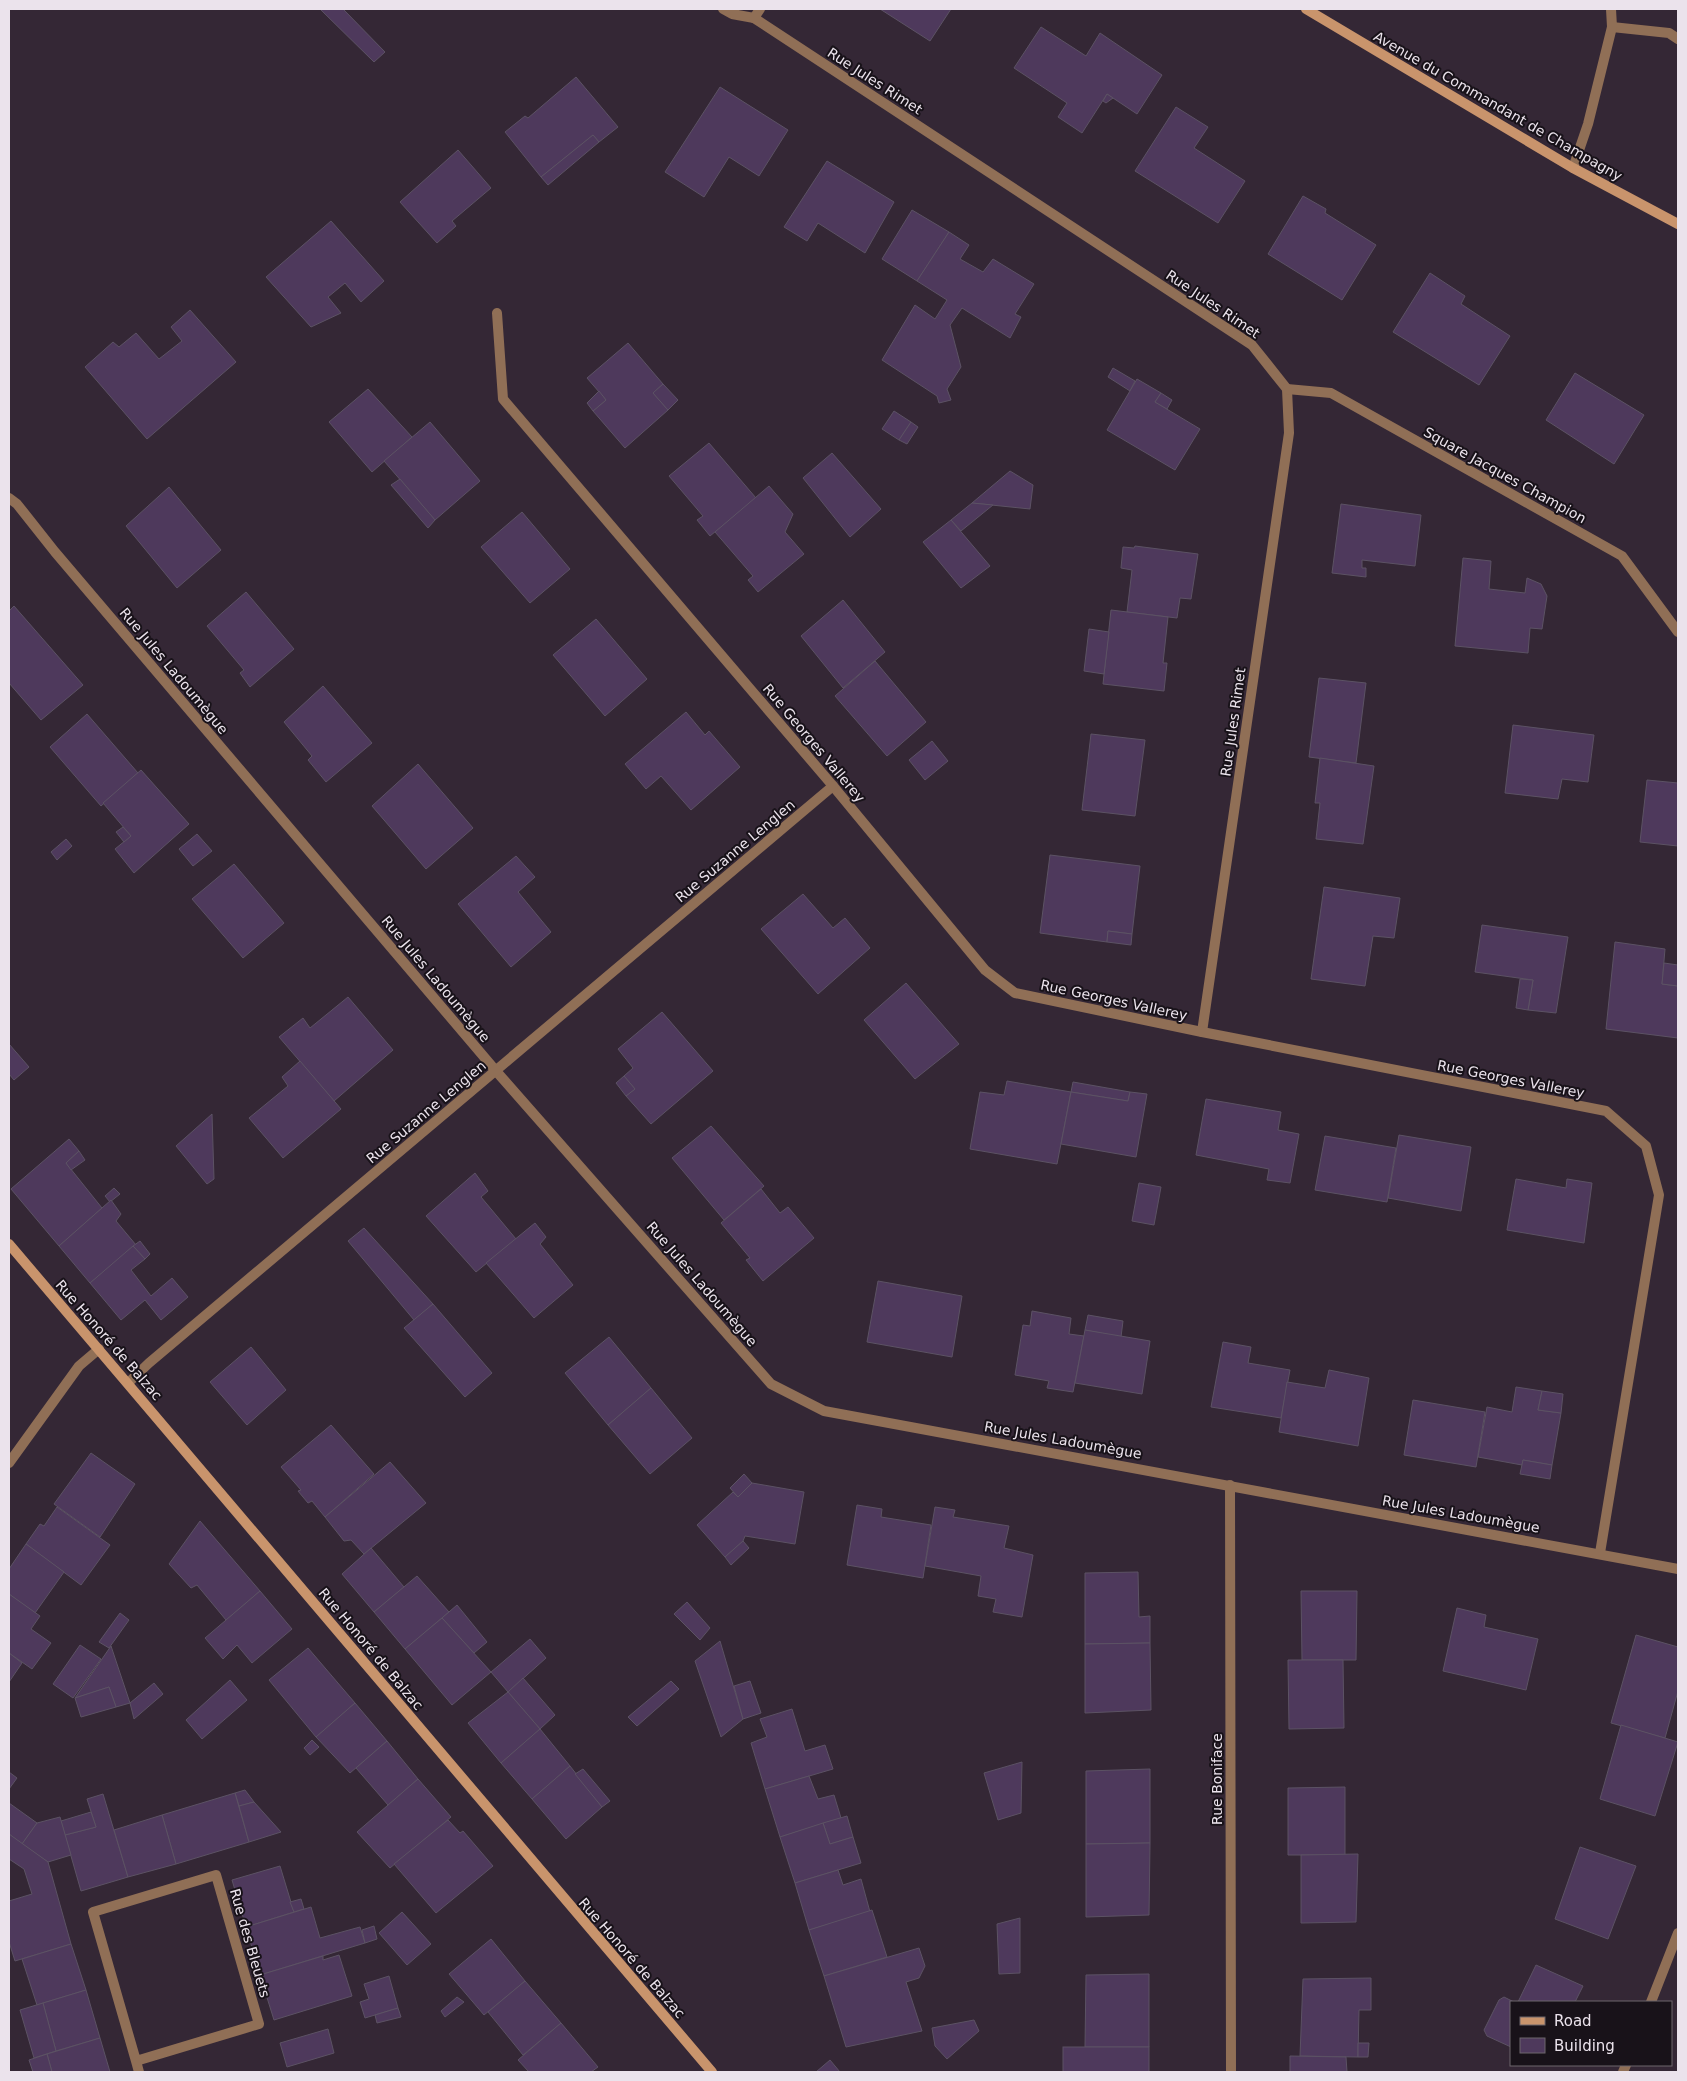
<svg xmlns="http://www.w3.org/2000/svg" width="1687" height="2081" viewBox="0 0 1687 2081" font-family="'DejaVu Sans',sans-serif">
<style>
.building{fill:#4e395c;stroke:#5c5264}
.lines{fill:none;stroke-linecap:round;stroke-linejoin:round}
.lane{stroke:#906f56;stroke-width:10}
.street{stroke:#906f56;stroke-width:10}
.secondary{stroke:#c9946c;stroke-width:10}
.labels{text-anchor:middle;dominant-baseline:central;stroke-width:4;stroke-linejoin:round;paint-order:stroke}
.street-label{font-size:14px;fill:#ebe3ec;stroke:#181219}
</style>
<rect width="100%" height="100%" fill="#342735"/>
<!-- building -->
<g class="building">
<path d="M320 9H343L385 52 374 62Z"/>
<path d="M880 9H951L930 41Z"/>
<path d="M1041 27 1086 56 1100 33 1162 75 1137 114 1107 94 1082 133 1058 117 1067 103 1014 68Z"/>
<path d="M576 77 618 127 599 142 593 135 541 177 505 132 525 116 528 118Z"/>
<path d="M720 87 788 130 759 176 729 157 704 197 665 172Z"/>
<path d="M1107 94 1113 98 1106 103 1103 101Z"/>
<path d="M1176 107 1208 127 1194 148 1245 181 1218 223 1135 171Z"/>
<path d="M593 135 599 142 548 185 541 177Z"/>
<path d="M458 150 491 188 452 221 456 226 437 243 400 202Z"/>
<path d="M827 161 894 202 865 253 818 223 807 241 784 227Z"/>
<path d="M1303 196 1326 209 1325 213 1376 245 1342 300 1268 254Z"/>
<path d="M912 210 949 232 917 281 882 259Z"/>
<path d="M331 221 384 281 361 302 345 283 328 297 341 313 311 327 266 277Z"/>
<path d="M949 232 969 245 960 259 983 272 993 259 1034 284 1015 314 1021 317 1010 338 962 308 950 325 961 367 947 389 951 400 939 403 937 396 882 360 915 305 935 319 947 300 917 281Z"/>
<path d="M1430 273 1465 296 1461 304 1510 336 1479 385 1393 332Z"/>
<path d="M190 310 236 362 147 439 85 367 113 342 119 347 136 333 159 359 182 341 171 327Z"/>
<path d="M628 343 663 384 653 393 668 410 625 448 593 411 606 400 587 378Z"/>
<path d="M1113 368 1135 381 1130 391 1108 377Z"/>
<path d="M1575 373 1644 415 1614 464 1546 420Z"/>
<path d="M1137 379 1161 393 1155 402 1200 429 1175 470 1107 430Z"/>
<path d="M663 384 678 400 668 410 653 393Z"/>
<path d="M368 389 412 437 372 472 329 422Z"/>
<path d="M599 391 606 400 593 411 587 403Z"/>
<path d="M1161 393 1172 400 1167 409 1155 402Z"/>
<path d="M894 411 911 422 899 440 882 429Z"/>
<path d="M430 422 480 481 435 520 384 461Z"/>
<path d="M911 422 918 427 907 444 899 440Z"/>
<path d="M709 443 756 498 710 536 697 520 703 516 669 476Z"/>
<path d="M832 453 881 509 850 537 803 478Z"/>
<path d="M1010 471 1033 485 1030 509 972 503Z"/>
<path d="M400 479 435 520 428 528 391 485Z"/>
<path d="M769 486 793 514 785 532 804 554 758 592 748 580 753 576 715 532Z"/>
<path d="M169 487 221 550 177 588 126 526Z"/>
<path d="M972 503 993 505 961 531 951 520Z"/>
<path d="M1341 504 1421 515 1415 566 1362 560V568H1366V577L1332 573Z"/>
<path d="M522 512 570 569 530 603 481 547Z"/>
<path d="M951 520 990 566 961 588 923 542Z"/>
<path d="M1135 546 1198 554 1191 599 1180 598 1177 618 1127 612 1132 570 1121 568 1123 547 1134 548Z"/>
<path d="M1463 558 1491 561 1489 589 1525 593 1527 578 1541 584 1547 596 1542 629 1530 628 1528 653 1455 646Z"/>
<path d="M246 592 294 649 250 687 240 673 244 670 207 626Z"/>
<path d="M843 600 885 652 843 688 801 636Z"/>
<path d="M14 606 83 685 41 720 9 683V611Z"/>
<path d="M1111 610 1168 617 1163 663H1167L1164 691 1103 684Z"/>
<path d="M596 619 647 679 605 716 553 655Z"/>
<path d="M1089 629 1109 632 1104 674 1084 671Z"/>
<path d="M875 661 926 722 887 756 835 696Z"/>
<path d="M1319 678 1366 683 1356 763 1309 757Z"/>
<path d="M323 686 372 743 326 782 308 760 312 756 284 722Z"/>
<path d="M686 712 705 735 709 731 740 767 691 810 661 776 646 789 625 764Z"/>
<path d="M87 714 138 773 101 806 50 747Z"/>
<path d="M1513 725 1594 735 1588 782 1562 779 1558 799 1505 793Z"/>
<path d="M1091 734 1145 740 1135 816 1082 810Z"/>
<path d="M932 741 948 761 925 780 909 760Z"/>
<path d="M1320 758 1374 766 1363 844 1316 839 1320 803H1315Z"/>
<path d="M418 764 473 828 426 869 372 806Z"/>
<path d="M141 770 189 824 134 873 115 849 131 836 103 803Z"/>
<path d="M1647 780 1678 783V846L1640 842Z"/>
<path d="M123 827 131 836 124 842 116 832Z"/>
<path d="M197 834 212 851 193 866 179 849Z"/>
<path d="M66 839 72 846 57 860 51 852Z"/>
<path d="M1050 855 1140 866 1132 934 1108 931 1107 942 1040 933Z"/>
<path d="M516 856 535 877 518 892 551 932 511 967 458 904Z"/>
<path d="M234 864 284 923 243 958 192 899Z"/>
<path d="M1324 887 1400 898 1394 938 1373 936 1365 986 1311 979Z"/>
<path d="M803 894 833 928 845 918 870 948 818 994 761 929Z"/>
<path d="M1482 925 1568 937 1556 1013 1528 1010 1533 980 1475 972Z"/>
<path d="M1108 931 1132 934 1131 945 1107 942Z"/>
<path d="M1615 942 1665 949 1662 984 1678 986V1038L1606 1029Z"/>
<path d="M1664 963 1678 965V986L1662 984Z"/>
<path d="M1520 979 1533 980 1528 1010 1516 1008Z"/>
<path d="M906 983 959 1044 915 1079 864 1020Z"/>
<path d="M348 997 393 1050 334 1101 279 1037 303 1018 310 1028Z"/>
<path d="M662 1012 713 1071 651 1124 626 1096 635 1089 624 1076 633 1068 618 1049Z"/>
<path d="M9 1044 29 1067 14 1080 9 1074Z"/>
<path d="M300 1061 341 1109 283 1158 249 1118 288 1086 282 1077Z"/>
<path d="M624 1076 635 1089 626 1096 616 1083Z"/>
<path d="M1007 1081 1071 1092 1057 1164 970 1149 980 1092 1004 1095Z"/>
<path d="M1073 1082 1130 1092 1128 1101 1071 1092Z"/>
<path d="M1071 1092 1128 1101 1130 1092 1147 1094 1136 1157 1061 1144Z"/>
<path d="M1206 1099 1281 1112 1278 1130 1299 1134 1290 1183 1267 1180 1269 1169 1196 1155Z"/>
<path d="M212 1114 214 1179 207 1184 176 1146Z"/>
<path d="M711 1126 764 1186 724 1220 672 1158Z"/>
<path d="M1399 1135 1471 1147 1461 1211 1388 1198Z"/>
<path d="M1325 1136 1396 1148 1387 1202 1315 1190Z"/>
<path d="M69 1139 79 1151 66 1163 102 1208 59 1246 11 1189Z"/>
<path d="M79 1151 85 1160 71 1170 66 1163Z"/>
<path d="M475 1173 488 1191 481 1197 516 1239 476 1272 426 1216Z"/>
<path d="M1516 1179 1566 1188 1567 1179 1592 1183 1584 1243 1507 1230Z"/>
<path d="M1139 1183 1161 1187 1154 1225 1132 1221Z"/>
<path d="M114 1188 120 1194 110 1202 105 1196Z"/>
<path d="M761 1189 780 1213 788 1207 814 1238 763 1281 746 1260 750 1258 721 1223Z"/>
<path d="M111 1200 121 1214 116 1221 136 1245 90 1283 59 1246Z"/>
<path d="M535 1223 546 1237 540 1244 573 1285 534 1318 486 1263Z"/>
<path d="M364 1228 433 1304 414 1320 348 1241Z"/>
<path d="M140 1241 150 1254 145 1259 133 1246Z"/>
<path d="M133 1246 145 1259 131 1270 151 1296 172 1278 188 1297 161 1320 145 1300 121 1320 90 1283Z"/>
<path d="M878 1281 962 1296 952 1357 867 1342Z"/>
<path d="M433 1304 492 1373 465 1397 404 1328Z"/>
<path d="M1032 1311 1071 1318 1069 1334 1084 1336 1073 1392 1047 1388 1049 1381 1015 1375 1023 1325 1030 1326Z"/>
<path d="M1088 1315 1123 1321 1121 1337 1085 1330Z"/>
<path d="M1085 1330 1150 1341 1142 1394 1075 1383Z"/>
<path d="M609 1337 651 1388 608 1425 565 1373Z"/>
<path d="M1223 1342 1251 1347 1248 1363 1290 1370 1281 1418 1211 1407Z"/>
<path d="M251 1347 286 1390 247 1425 210 1382Z"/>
<path d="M1329 1370 1369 1378 1358 1446 1279 1432 1287 1382 1325 1388Z"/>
<path d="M1516 1387 1542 1391 1538 1410 1561 1413 1552 1465 1523 1460 1522 1465 1478 1457 1487 1407 1512 1412Z"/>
<path d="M651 1388 692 1438 650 1474 608 1425Z"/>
<path d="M1542 1391 1563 1394 1561 1413 1538 1410Z"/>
<path d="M1413 1400 1485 1412 1476 1467 1404 1455Z"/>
<path d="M331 1425 374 1474 325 1517 312 1501 308 1503 298 1491 301 1490 281 1467Z"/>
<path d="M91 1453 135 1484 100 1537 54 1504Z"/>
<path d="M1523 1460 1552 1465 1550 1479 1520 1474Z"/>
<path d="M390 1462 426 1503 364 1554 351 1540 344 1541 325 1517Z"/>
<path d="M744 1474 752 1483 738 1497 730 1488Z"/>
<path d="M752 1483 804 1492 795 1544 745 1536 743 1541 725 1557 697 1525 733 1492 738 1497Z"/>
<path d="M857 1505 882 1509 881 1517 931 1525 923 1578 847 1565Z"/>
<path d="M57 1507 110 1545 81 1585 26 1544 40 1524 44 1526Z"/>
<path d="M935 1507 955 1510 953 1517 1009 1526 1004 1548 1033 1555 1022 1617 993 1612 996 1599 978 1596 981 1576 925 1566Z"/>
<path d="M200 1521 260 1591 226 1620 197 1585 191 1588 169 1564Z"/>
<path d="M743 1541 749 1548 731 1565 725 1557Z"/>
<path d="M26 1544 64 1572 35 1613 9 1594V1569Z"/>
<path d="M371 1548 404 1587 374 1612 342 1574Z"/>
<path d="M1138 1572 1139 1617 1150 1616V1643L1085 1644V1573Z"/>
<path d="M417 1576 449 1612 405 1649 374 1612Z"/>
<path d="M260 1591 292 1629 252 1663 237 1645 223 1659 205 1638Z"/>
<path d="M1301 1591H1357L1356 1660H1302Z"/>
<path d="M9 1594 40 1616 31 1629 51 1643 32 1669 9 1653Z"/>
<path d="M687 1602 710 1628 700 1640 674 1614Z"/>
<path d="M457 1605 487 1642 474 1653 442 1618Z"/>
<path d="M1457 1608 1486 1615 1484 1627 1538 1639 1526 1690 1443 1671Z"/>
<path d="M120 1613 129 1620 109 1648 99 1642Z"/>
<path d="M442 1618 491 1672 452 1705 405 1649Z"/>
<path d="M1636 1635 1678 1647V1691L1665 1738 1611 1723Z"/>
<path d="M530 1639 546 1658 508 1692 491 1672Z"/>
<path d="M720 1641 743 1719 721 1737 695 1661Z"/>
<path d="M1150 1643 1151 1710 1085 1713V1644Z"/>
<path d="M80 1645 101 1659 73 1698 53 1684Z"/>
<path d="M111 1646 130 1703 116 1707 109 1687 75 1698Z"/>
<path d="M308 1648 355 1703 316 1737 269 1680Z"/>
<path d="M9 1653 22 1663 9 1682Z"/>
<path d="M1288 1660H1343L1344 1728 1289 1729Z"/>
<path d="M523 1678 555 1715 540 1729 508 1692Z"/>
<path d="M230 1680 247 1700 202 1739 186 1720Z"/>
<path d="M671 1681 679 1689 637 1726 628 1717Z"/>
<path d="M750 1681 761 1713 743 1719 734 1686Z"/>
<path d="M154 1683 163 1694 134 1719 130 1703Z"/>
<path d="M109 1687 116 1707 81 1717 75 1698Z"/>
<path d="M508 1692 540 1729 501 1763 468 1723Z"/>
<path d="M355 1703 387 1741 350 1773 316 1737Z"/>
<path d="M792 1709 805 1751 825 1745 833 1769 765 1789 751 1743 767 1737 760 1719Z"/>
<path d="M1621 1725 1678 1742 1655 1816 1600 1799Z"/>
<path d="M540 1729 570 1766 532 1799 501 1763Z"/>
<path d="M312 1740 319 1747 310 1755 304 1748Z"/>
<path d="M387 1741 418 1779 388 1805 356 1768Z"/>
<path d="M1022 1762 1021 1813 998 1820 984 1773Z"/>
<path d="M570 1766 602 1807 566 1839 532 1799Z"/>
<path d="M583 1769 610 1801 602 1807 575 1774Z"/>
<path d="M1150 1769V1843L1086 1844V1771Z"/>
<path d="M9 1772 17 1778 9 1789Z"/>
<path d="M809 1776 818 1799 834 1795 841 1818 780 1837 765 1789Z"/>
<path d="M418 1779 451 1817 390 1868 357 1832Z"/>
<path d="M1345 1787V1855H1288V1788Z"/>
<path d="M245 1790 254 1802 239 1806 235 1793Z"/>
<path d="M235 1793 249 1842 176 1864 162 1815Z"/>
<path d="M103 1794 128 1877 81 1891 65 1835 96 1827 87 1799Z"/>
<path d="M254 1802 281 1832 249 1842 239 1806Z"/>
<path d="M9 1803 37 1823 22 1844 9 1834Z"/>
<path d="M91 1812 96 1827 65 1835 61 1821Z"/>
<path d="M162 1815 176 1864 128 1877 114 1830Z"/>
<path d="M847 1816 853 1837 830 1844 823 1823Z"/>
<path d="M60 1817 71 1855 48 1862 22 1844 37 1823Z"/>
<path d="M448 1820 460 1833 463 1831 493 1866 436 1913 394 1864Z"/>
<path d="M823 1823 830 1844 853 1837 861 1863 795 1883 780 1837Z"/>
<path d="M9 1834 48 1862 71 1944 15 1961 9 1942V1901L32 1894 24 1869 9 1859Z"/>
<path d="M1150 1843 1149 1915 1086 1917V1844Z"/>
<path d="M1580 1847 1636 1866 1608 1939 1555 1919Z"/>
<path d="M1358 1854 1356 1922 1301 1923V1855Z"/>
<path d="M280 1866 294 1912 246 1927 232 1880Z"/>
<path d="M838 1870 843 1885 861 1879 870 1912 809 1930 795 1883Z"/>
<path d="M301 1899 304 1909 294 1912 290 1902Z"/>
<path d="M311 1907 320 1938 360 1927 365 1943 260 1975 246 1927Z"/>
<path d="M872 1910 887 1957 824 1976 809 1930Z"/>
<path d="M402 1912 431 1944 407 1965 379 1933Z"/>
<path d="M1020 1918V1973L999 1974 997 1924Z"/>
<path d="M374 1926 377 1939 365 1943 362 1930Z"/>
<path d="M491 1939 525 1981 484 2015 449 1974Z"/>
<path d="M71 1944 86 1990 37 2005 22 1959Z"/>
<path d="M919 1948 925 1966 919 1978 906 1982 922 2031 846 2047 824 1976Z"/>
<path d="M339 1955 352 1996 274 2020 260 1975 323 1956V1960Z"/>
<path d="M1536 1965 1583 1986 1575 2002H1518Z"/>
<path d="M1149 1974V2047H1085L1086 1975Z"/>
<path d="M389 1976 398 2008 365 2018 360 2002 369 1999 364 1984Z"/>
<path d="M1371 1978V2010H1359L1358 2057 1300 2056 1303 1979Z"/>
<path d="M525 1981 561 2023 523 2055 488 2012Z"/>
<path d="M86 1990 100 2038 56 2051 43 2003Z"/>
<path d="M457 1997 464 2002 445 2017 441 2011Z"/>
<path d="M1504 1997 1514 2002H1511V2047L1487 2036 1484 2030 1499 2000Z"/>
<path d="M43 2003 56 2051 34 2058 20 2010Z"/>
<path d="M398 2008 401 2017 377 2023 375 2015Z"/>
<path d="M974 2020 979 2031 947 2059 935 2046 932 2028Z"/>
<path d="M561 2023 598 2067 591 2072H529L518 2060Z"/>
<path d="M328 2029 334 2053 287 2067 280 2043Z"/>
<path d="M100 2038 110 2072H52L47 2054Z"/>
<path d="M1358 2043H1369L1368 2057H1358Z"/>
<rect x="1063" y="2047" width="86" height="25"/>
<path d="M47 2054 52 2072H33L29 2060Z"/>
<path d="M1290 2056 1346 2057 1347 2072H1290Z"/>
<path d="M830 2060 840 2072H816Z"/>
</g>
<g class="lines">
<!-- lane -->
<path class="lane" d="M1612 27 1669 33 1678 39"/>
<!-- street -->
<g class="street">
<path d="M723 9 732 14 754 18"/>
<path d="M760 9 754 18 1252 345 1287 389 1289 433 1202 1032"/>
<path d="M1573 168 1588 124 1612 27 1611 9"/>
<path d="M497 313 503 399 833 786 985 970 1015 993 1202 1032 1606 1111 1646 1146 1659 1195 1600 1553"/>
<path d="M1287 389 1331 393 1622 556 1678 632"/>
<path d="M9 498 17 504 55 552 496 1071 771 1384 824 1411 1678 1569"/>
<path d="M128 1383 149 1363 833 786"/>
<path d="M9 1463 79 1366 99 1349"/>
<path d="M1230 1485 1231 2072"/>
<path d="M1651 2002 1678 1933"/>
<path d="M136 2061 259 2024 216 1875 93 1912 136 2061 139 2072"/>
<path d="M1623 2072 1626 2065"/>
</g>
<!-- secondary -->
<g class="secondary">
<path d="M1306 9 1573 168 1678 224"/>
<path d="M9 1244 712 2072"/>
</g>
</g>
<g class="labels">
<!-- street labels -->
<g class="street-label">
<text transform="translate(875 81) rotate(33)">Rue Jules Rimet</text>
<text transform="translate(1498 106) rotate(30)">Avenue du Commandant de Champagny</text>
<text transform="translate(1213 304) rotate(34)">Rue Jules Rimet</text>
<text transform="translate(1505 475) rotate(29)">Square Jacques Champion</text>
<text transform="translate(174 671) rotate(50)">Rue Jules Ladoumègue</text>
<text transform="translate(1233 722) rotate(-82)">Rue Jules Rimet</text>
<text transform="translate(814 743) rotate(50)">Rue Georges Vallerey</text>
<text transform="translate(735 851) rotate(-40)">Rue Suzanne Lenglen</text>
<text transform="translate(436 979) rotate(50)">Rue Jules Ladoumègue</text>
<text transform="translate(1114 1000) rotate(12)">Rue Georges Vallerey</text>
<text transform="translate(1511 1079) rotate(11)">Rue Georges Vallerey</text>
<text transform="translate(426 1112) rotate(-40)">Rue Suzanne Lenglen</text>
<text transform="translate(702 1284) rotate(49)">Rue Jules Ladoumègue</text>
<text transform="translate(109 1340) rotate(49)">Rue Honoré de Balzac</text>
<text transform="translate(1063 1440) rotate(10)">Rue Jules Ladoumègue</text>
<text transform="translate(1461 1514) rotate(10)">Rue Jules Ladoumègue</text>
<text transform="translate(371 1649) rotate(50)">Rue Honoré de Balzac</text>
<text transform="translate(1217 1779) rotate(-90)">Rue Boniface</text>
<text transform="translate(250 1943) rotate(74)">Rue des Bleuets</text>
<text transform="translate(632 1958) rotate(49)">Rue Honoré de Balzac</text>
</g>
</g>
<!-- border -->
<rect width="1687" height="2081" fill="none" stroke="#ebe3ec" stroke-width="20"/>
<!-- legend -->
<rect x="1510" y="2001" width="162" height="65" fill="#181219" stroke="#6c666d"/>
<rect x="1520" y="2017" width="25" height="8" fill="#c9946c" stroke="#6c666d"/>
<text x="1554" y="2026" font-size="15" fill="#ebe3ec">Road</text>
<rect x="1520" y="2038" width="25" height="15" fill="#4e395c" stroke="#6c666d"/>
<text x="1554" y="2051" font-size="15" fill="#ebe3ec">Building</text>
</svg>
